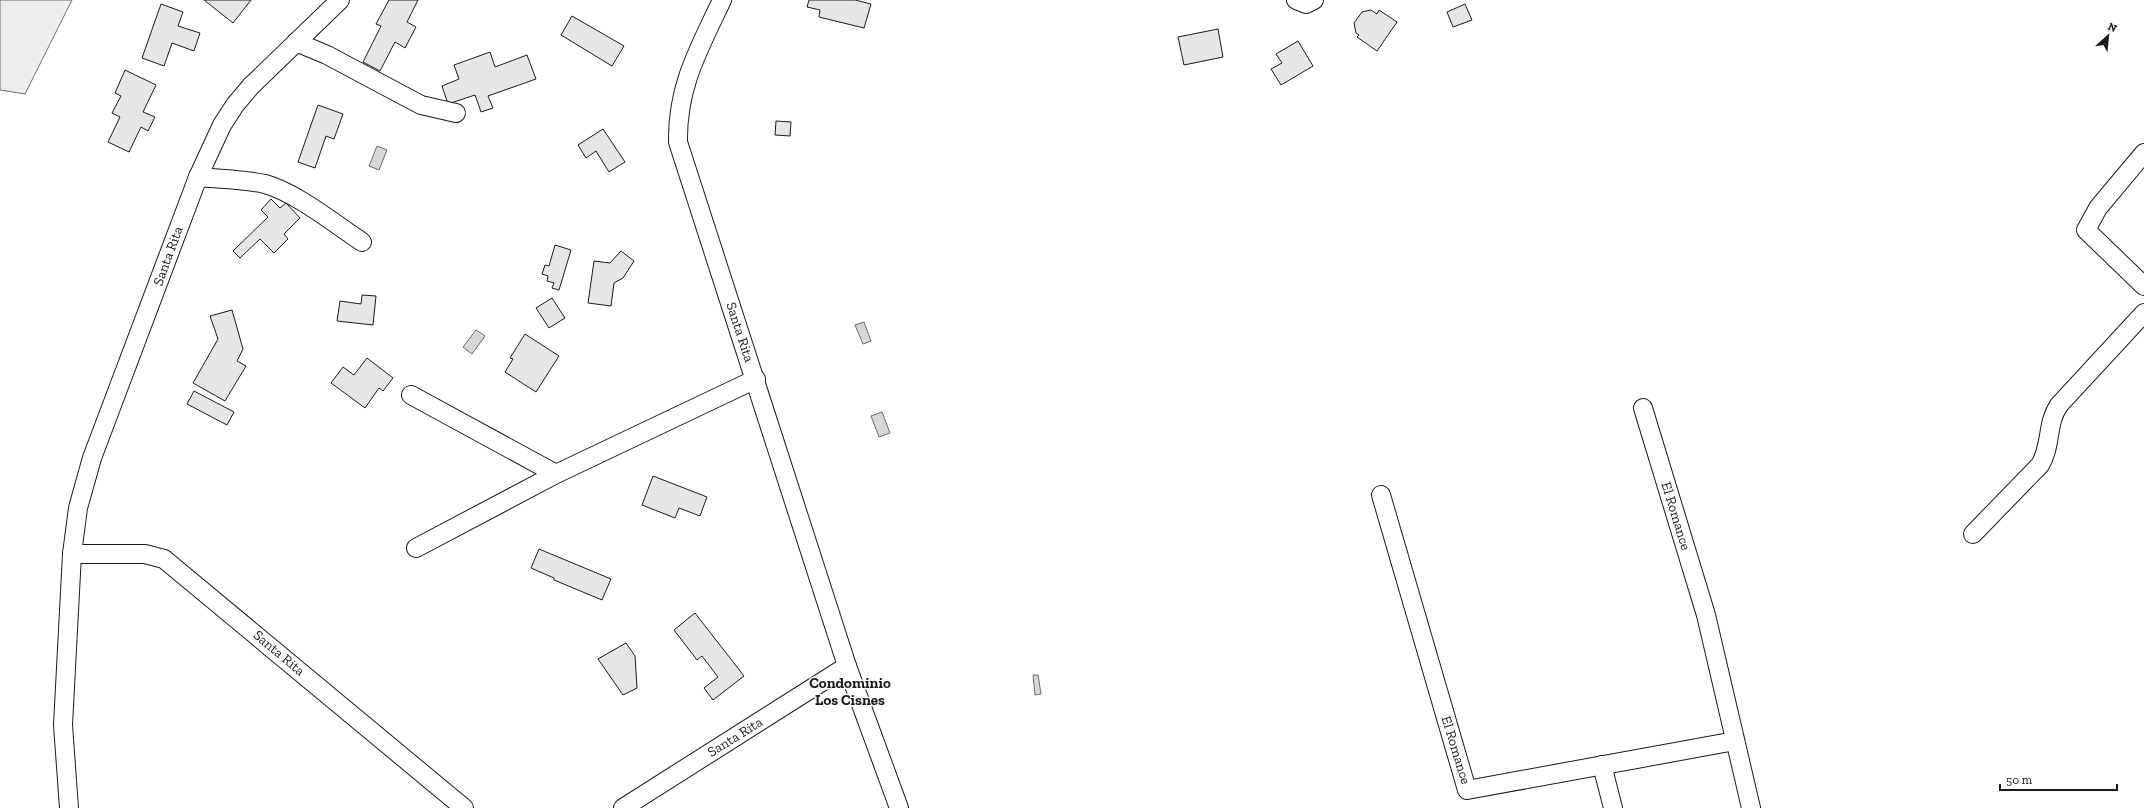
<svg xmlns="http://www.w3.org/2000/svg" width="2144" height="808" viewBox="0 0 2144 808" font-family="'Zilla Slab',serif">
<style>
.built{fill:#ededed;stroke:#6a6a6a}
.water{fill:#d7d7d7;stroke:#6a6a6a}
.building{fill:#e6e6e6;stroke:#1a1a1a}
.lines{fill:none;stroke-linecap:round;stroke-linejoin:round}
.minor-casing{stroke:#1a1a1a;stroke-width:20}
.minor{stroke:#fff;stroke-width:18}
.labels{text-anchor:middle;dominant-baseline:central;stroke-width:3;stroke-linejoin:round;paint-order:stroke}
.street-label{font-size:14px;fill:#1a1a1a;stroke:#fff}
.neighbourhood-label{font-size:15px;font-weight:bold;fill:#1a1a1a;stroke:#fff}
</style>
<rect width="100%" height="100%" fill="#fff"/>
<!-- built -->
<path class="built" d="M0 0H72L25 94 0 90Z"/>
<!-- water -->
<g class="water">
<path d="M377 146 387 150 379 170 369 166Z"/>
<path d="M864 322 871 341 863 344 855 325Z"/>
<path d="M476 330 485 336 472 354 463 347Z"/>
<path d="M882 412 890 433 879 437 871 416Z"/>
<path d="M1033 675H1038L1041 694 1035 695Z"/>
</g>
<!-- building -->
<g class="building">
<path d="M204 0H251L233 23Z"/>
<path d="M389 0H418L407 22 416 27 405 48 395 42 380 71 363 62 381 26 376 24Z"/>
<path d="M809 0H855L871 4 864 28 819 17 820 10 807 7Z"/>
<path d="M161 4 183 12 178 26 200 33 194 51 172 43 164 66 142 58Z"/>
<path d="M1465 4 1472 20 1453 27 1447 12Z"/>
<path d="M1371 10 1377 14 1379 10 1397 22 1377 51 1357 37 1359 35 1356 33 1354 23 1362 12Z"/>
<path d="M572 16 624 46 612 66 561 35Z"/>
<path d="M1218 29 1223 57 1184 65 1178 37Z"/>
<path d="M1298 41 1313 66 1281 85 1271 69 1282 63 1276 54Z"/>
<path d="M490 52 495 67 527 55 536 79 488 96 493 108 481 112 475 95 448 104 442 86 459 79 454 65Z"/>
<path d="M125 70 156 85 143 112 155 117 148 131 141 127 129 152 108 142 120 117 112 113 121 96 115 93Z"/>
<path d="M318 105 343 114 334 139 326 136 315 168 298 162Z"/>
<path d="M776 121 791 122 790 136 775 135Z"/>
<path d="M603 129 625 162 609 172 596 151 586 158 578 145Z"/>
<path d="M271 199 280 208 286 203 300 218 284 234 288 239 274 253 260 239 240 258 233 251 268 217 261 210Z"/>
<path d="M555 245 571 250 559 290 552 288 554 283 547 281 548 276 542 274 545 265 549 266Z"/>
<path d="M621 251 634 261 623 278 614 283 611 306 588 303 594 261 610 263Z"/>
<path d="M362 295 376 296 373 325 337 321 340 301 361 304Z"/>
<path d="M552 298 565 318 549 328 536 308Z"/>
<path d="M232 310 243 349 237 361 246 366 225 401 193 383 218 339 210 316Z"/>
<path d="M525 334 559 356 536 392 505 372 513 359 510 358Z"/>
<path d="M367 358 393 378 383 391 379 388 365 408 331 383 343 367 354 375Z"/>
<path d="M194 391 234 412 227 425 187 404Z"/>
<path d="M653 476 707 497 700 516 679 508 675 518 642 505Z"/>
<path d="M539 549 611 579 602 600 554 580V578L531 568Z"/>
<path d="M695 613 744 676 713 700 704 688 718 677 702 656 697 660 674 630Z"/>
<path d="M626 643 635 656 637 688 623 695 598 659Z"/>
</g>
<g class="lines">
<!-- minor casing -->
<g class="minor-casing">
<g id="minor">
<path d="M722 0C699 49 677 86 678 142L847 666 899 808"/>
<path d="M1296 0 1306 4 1314 0"/>
<path d="M296 42 327 55 421 105 456 113"/>
<path d="M2144 153 2098 208 2086 230 2144 286"/>
<path d="M198 177C220 179 243 179 265 184 295 192 335 224 362 242"/>
<path d="M411 395 556 474"/>
<path d="M1643 408 1706 615 1751 808"/>
<path d="M1381 495 1467 790 1735 741"/>
<path d="M1973 534 2040 465C2052 445 2046 424 2059 405L2144 313"/>
<path d="M416 548 556 474 756 379"/>
<path d="M72 554H145L164 559 464 808"/>
<path d="M1602 765 1613 808"/>
<path d="M69 808 63 725 72 554 78 508 92 458 198 177 222 125 235 105 251 86 340 0"/>
<path d="M623 808 847 666"/>
</g>
</g>
<!-- minor -->
<use href="#minor" class="minor"/>
</g>
<g class="labels">
<!-- street labels -->
<g class="street-label">
<text transform="translate(168 256) rotate(-70)">Santa Rita</text>
<text transform="translate(740 332) rotate(72)">Santa Rita</text>
<text transform="translate(1676 516) rotate(73)">El Romance</text>
<text transform="translate(279 653) rotate(40)">Santa Rita</text>
<text transform="translate(735 737) rotate(-32)">Santa Rita</text>
<text transform="translate(1456 750) rotate(73)">El Romance</text>
</g>
<!-- neighbourhood labels -->
<g class="neighbourhood-label">
<text x="850" y="683">Condominio<tspan x="850" dy="17">Los Cisnes</tspan></text>
</g>
</g>
<!-- north arrow -->
<g transform="translate(2108 36) rotate(27)" stroke="#ffffff" stroke-width="3" paint-order="stroke">
<path d="M0-3L7 15L0 10L-7 15Z" fill="#1a1a1a"/>
<text y="-6" font-size="11" font-weight="bold" text-anchor="middle" fill="#1a1a1a">N</text>
</g>
<!-- scale -->
<path d="M2000 784v6h117v-6" fill="none" stroke="#1a1a1a" stroke-width="2"/>
<text x="2006" y="784" font-size="12" fill="#1a1a1a" stroke="#ffffff" stroke-width="3" paint-order="stroke">50 m</text>
</svg>
